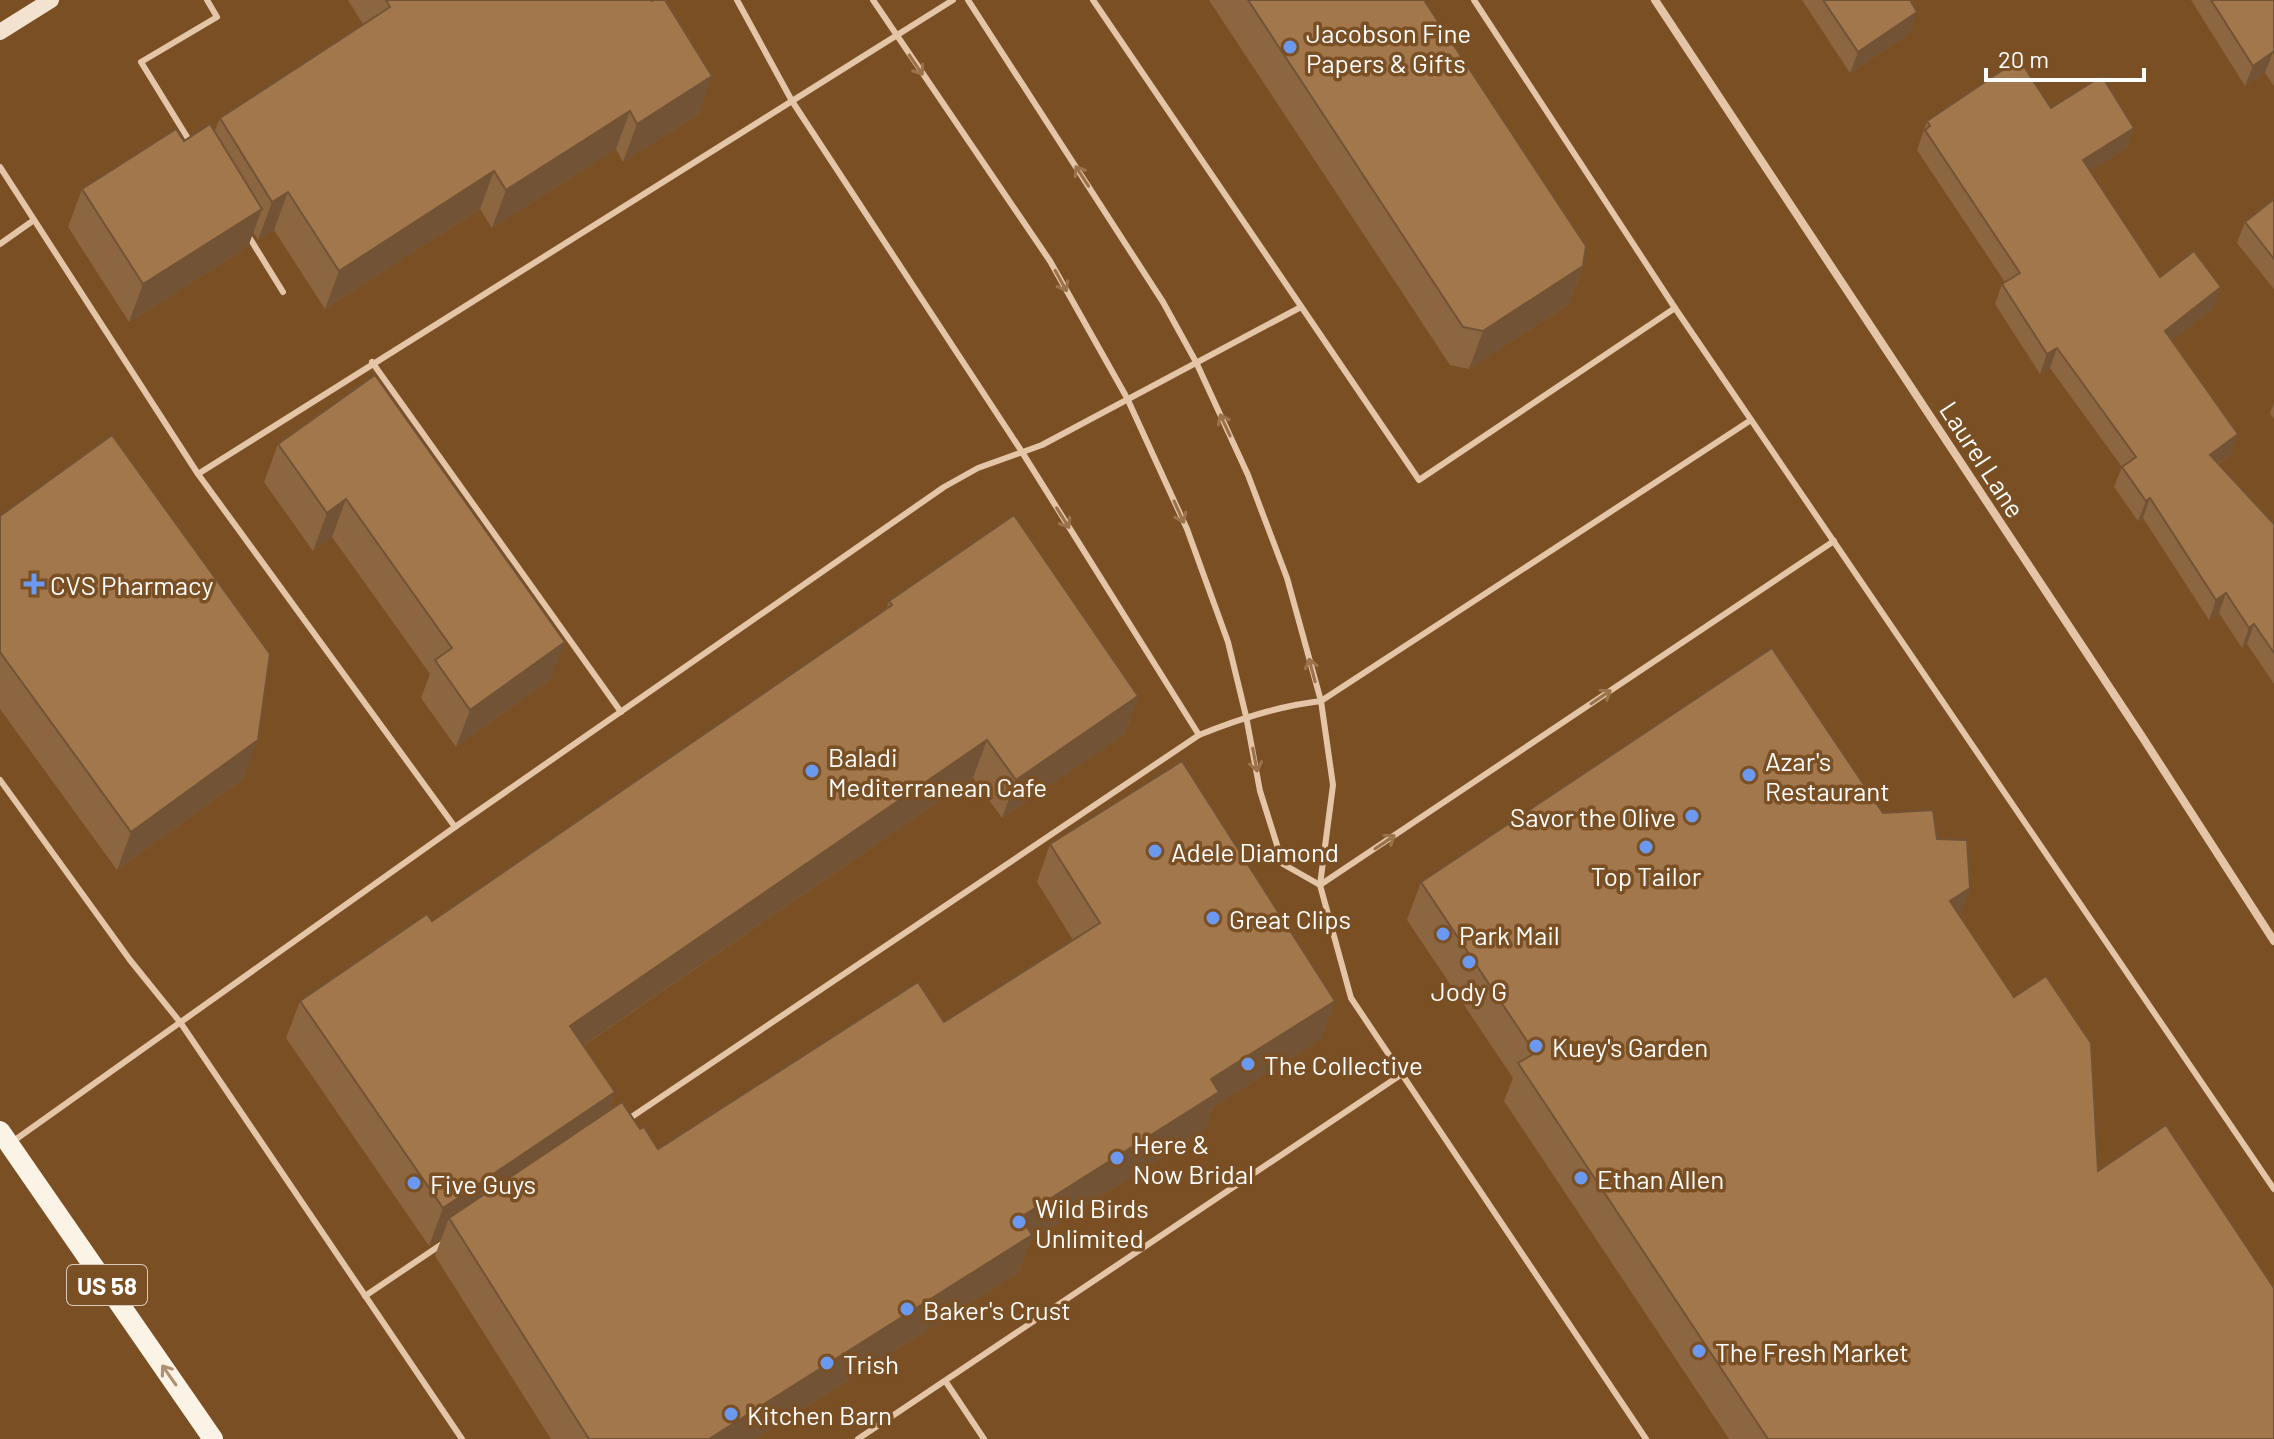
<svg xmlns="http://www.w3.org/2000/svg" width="2274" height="1439" viewBox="0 0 2274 1439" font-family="Barlow,sans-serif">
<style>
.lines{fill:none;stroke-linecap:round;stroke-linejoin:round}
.lane{stroke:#e5c5a7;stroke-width:6}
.street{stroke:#e5c5a7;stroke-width:8}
.secondary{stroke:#f4e2d0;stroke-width:16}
.primary{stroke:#fcf3e7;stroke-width:20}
.wall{fill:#8c6641}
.shaded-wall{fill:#725335}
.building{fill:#a3774c;stroke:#725335;stroke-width:2}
.oneway{stroke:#9a724b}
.oneway2{stroke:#ae9172}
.poi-dot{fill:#6a99ef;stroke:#7a4f24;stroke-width:3}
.labels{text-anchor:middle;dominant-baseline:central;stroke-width:7;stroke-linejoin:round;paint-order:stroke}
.shield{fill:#7a4f24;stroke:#d7cabd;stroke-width:2}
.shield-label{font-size:24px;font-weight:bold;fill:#fff}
.poi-label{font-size:26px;fill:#fff;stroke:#7a4f24;text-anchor:start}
.street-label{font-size:26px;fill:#fff;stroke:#7a4f24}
</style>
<rect width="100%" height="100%" fill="#7a4f24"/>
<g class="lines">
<!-- lane -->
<g class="lane">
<path d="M737 0 792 101 1022 452 1199 735"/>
<path d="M873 0 1050 261 1127 398 1187 529 1228 642 1246 716 1260 791 1283 864 1320 885"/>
<path d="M968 0 1163 302 1196 362 1248 475 1287 578 1321 701 1333 785 1320 885 1351 998 1646 1439"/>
<path d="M1093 0 1419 480 1675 308 1474 0"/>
<path d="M192 145 141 62 217 17 207 0"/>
<path d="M0 167 198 474"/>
<path d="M246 232 283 292"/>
<path d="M0 244 34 220"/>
<path d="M1675 308 2274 1189"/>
<path d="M372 362 621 712"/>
<path d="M0 780 130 960 180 1022 462 1439"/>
<path d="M455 827 198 474 953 0"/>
<path d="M1320 885 1834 541"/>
<path d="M627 1120 1199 735C1239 719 1278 706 1321 701L1751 420"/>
<path d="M12 1142 455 827 944 487 978 468 1042 445 1301 307"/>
<path d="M365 1296 445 1242"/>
<path d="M946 1382 984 1439"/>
<path d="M858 1439 1402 1074"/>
</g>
<!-- street -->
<path class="street" d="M1655 0 2141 735 2274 941"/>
<!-- secondary -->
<path class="secondary" d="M0 32 51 0"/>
<!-- primary -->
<path class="primary" d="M0 1131 213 1439"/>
</g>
<!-- wall -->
<g class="wall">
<path d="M348 0H651L699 114 623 162 616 149 492 228 480 209 325 309 274 230 258 240 253 232 248 247 129 322 68 227 82 189 214 132 220 118 363 24Z"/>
<path d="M1209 0H1424L1583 266 1569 304 1469 369 1450 365Z"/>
<path d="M1802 0H1910V33L1850 73Z"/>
<path d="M2191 0H2274V86L2265 73 2245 86Z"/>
<path d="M2051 108 2134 128 2127 148 2090 171 2160 277 2214 308 2172 340 2238 434 2231 454 2218 464 2274 524V684L2247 644 2242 648 2219 613 2209 620 2143 518 2138 521 2114 487 2122 467 2050 368 2040 374 1995 304 2002 284 2005 282 1917 150 1927 121Z"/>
<path d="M2274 199V289L2237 243 2245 222Z"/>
<path d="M375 375 551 679 456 747 421 698 430 674 332 537 313 551 264 482 278 444Z"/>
<path d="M2274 403V419L2270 413Z"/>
<path d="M0 516 244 778 117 870 0 709Z"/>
<path d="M889 601 1138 696 1125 734 1002 818 973 778 583 1046 615 1092 608 1111 640 1129 658 1149 944 1022 1073 940 1037 882 1050 844 1335 1001 1321 1039 1213 1107 1205 1130 1030 1241 1018 1273 755 1439H551L435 1256 442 1237 429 1246 286 1038 300 1001 432 921 886 610Z"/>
<path d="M1883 813 1937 839 1970 888 1960 915 2098 1171 2274 1439H1729L1504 1101 1513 1078 1407 920 1421 882Z"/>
</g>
<!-- shaded-wall -->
<g class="shaded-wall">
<path d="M1917 12 1910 33 1850 73 1858 52Z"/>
<path d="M2273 52 2265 73 2245 86 2253 66Z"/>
<path d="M712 76 699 114 623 162 637 124Z"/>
<path d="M630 111 616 149 492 228 506 190Z"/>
<path d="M2134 128 2127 148 2076 180 2083 160Z"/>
<path d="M494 171 480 209 325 309 339 271Z"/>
<path d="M288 192 274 230 258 240 272 202Z"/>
<path d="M262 209 248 247 129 322 143 284Z"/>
<path d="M1583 266 1569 304 1469 369 1483 331Z"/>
<path d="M2221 287 2214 308 2158 351 2165 331Z"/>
<path d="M2057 348 2050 368 2040 374 2047 354Z"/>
<path d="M2238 434 2231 454 2202 475 2210 455Z"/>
<path d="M2150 498 2143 518 2138 521 2146 501Z"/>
<path d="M346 499 332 537 313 551 327 513Z"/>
<path d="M2226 593 2219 613 2209 620 2216 600Z"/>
<path d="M2254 624 2247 644 2242 648 2249 628Z"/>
<path d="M565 642 551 679 456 747 470 710Z"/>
<path d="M1138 696 1125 734 1002 818 1016 780Z"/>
<path d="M258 740 244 778 117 870 131 832Z"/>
<path d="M987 740 973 778 556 1064 570 1026Z"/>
<path d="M1970 888 1956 926 1950 901Z"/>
<path d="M1335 1001 1321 1039 1213 1107 1205 1130 1030 1241 1018 1273 755 1439H709L1021 1217 1211 1079Z"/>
<path d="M615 1092 601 1130 449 1218 442 1237 429 1246 443 1208Z"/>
</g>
<!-- building -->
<g class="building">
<path d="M386 0H651L652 1 654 0H665L712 76 637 124 630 111 506 190 494 171 339 271 288 192 272 202 220 118 390 7Z"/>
<path d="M1248 0H1424L1586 246 1583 266 1483 331 1463 327Z"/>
<path d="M1823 0H1910L1917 12 1858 52Z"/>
<path d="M2211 0H2274V54L2273 52 2253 66Z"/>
<path d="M2019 59 2051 108 2102 76 2134 128 2083 160 2160 277 2194 251 2221 287 2165 331 2238 434 2210 455 2274 524V653L2254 624 2249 628 2226 593 2216 600 2150 498 2146 501 2122 467 2136 457 2057 348 2047 354 2002 284 2020 273 1925 130 1930 126 1927 121Z"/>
<path d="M210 124 262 209 143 284 82 189 176 129 184 141Z"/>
<path d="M2274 199V259L2245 222Z"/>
<path d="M375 375 565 642 470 710 435 660 452 648 346 499 327 513 278 444Z"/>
<path d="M112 435 270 654 258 740 131 832 0 652V516Z"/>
<path d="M1014 515 1138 696 1016 780 987 740 570 1026 615 1092 443 1208 300 1001 427 914 432 921 892 605 889 601Z"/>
<path d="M1772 648 1883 813 1933 810 1937 839 1967 840 1970 888 1950 901 2014 997 2046 976 2091 1043 2098 1171 2166 1125 2274 1288V1439H1768L1518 1063 1535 1053 1421 882Z"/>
<path d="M1182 761 1335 1001 1211 1079 1219 1092 1021 1217 1032 1235 709 1439H589L449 1218 622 1102 640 1129 644 1127 658 1149 918 982 944 1022 1100 923 1050 844Z"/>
</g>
<!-- one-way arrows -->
<defs><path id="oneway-shaft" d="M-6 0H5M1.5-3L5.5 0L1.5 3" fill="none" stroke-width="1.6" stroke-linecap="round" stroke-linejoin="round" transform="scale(2)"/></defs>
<g class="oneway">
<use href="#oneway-shaft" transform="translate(916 65) rotate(56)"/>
<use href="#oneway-shaft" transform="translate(1082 176) rotate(-123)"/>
<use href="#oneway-shaft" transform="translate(1061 281) rotate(61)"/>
<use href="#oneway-shaft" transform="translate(1225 425) rotate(-115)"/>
<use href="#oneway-shaft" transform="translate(1179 512) rotate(66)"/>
<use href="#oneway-shaft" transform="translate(1063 518) rotate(58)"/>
<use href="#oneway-shaft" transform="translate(1312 670) rotate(-105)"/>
<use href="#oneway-shaft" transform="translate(1601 697) rotate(-34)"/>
<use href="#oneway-shaft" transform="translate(1255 760) rotate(79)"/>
<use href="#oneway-shaft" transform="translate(1385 842) rotate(-34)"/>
</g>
<use class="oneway2" href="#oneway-shaft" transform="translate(169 1375) rotate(-125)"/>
<!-- markers -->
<g class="poi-dot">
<circle cx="1290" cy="47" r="8"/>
<path d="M30 572h8v8h8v8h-8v8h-8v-8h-8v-8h8z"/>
<circle cx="812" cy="771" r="8"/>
<circle cx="1749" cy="775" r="8"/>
<circle cx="1692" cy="816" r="8"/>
<circle cx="1646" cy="847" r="8"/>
<circle cx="1155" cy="851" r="8"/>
<circle cx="1213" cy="918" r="8"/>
<circle cx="1443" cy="934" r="8"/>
<circle cx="1469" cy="962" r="8"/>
<circle cx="1536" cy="1046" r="8"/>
<circle cx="1248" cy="1064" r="8"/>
<circle cx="1117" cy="1158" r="8"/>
<circle cx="1581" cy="1178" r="8"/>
<circle cx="414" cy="1183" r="8"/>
<circle cx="1019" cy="1222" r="8"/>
<circle cx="907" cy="1309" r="8"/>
<circle cx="1699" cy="1351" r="8"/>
<circle cx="827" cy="1363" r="8"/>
<circle cx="731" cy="1414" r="8"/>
</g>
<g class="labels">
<!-- shield labels -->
<rect class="shield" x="67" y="1265" width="80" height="40" rx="6"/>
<g class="shield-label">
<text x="107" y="1285">US 58</text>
</g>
<!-- poi labels -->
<g class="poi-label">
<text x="1306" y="32">Jacobson Fine<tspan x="1306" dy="30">Papers &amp; Gifts</tspan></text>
<text x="50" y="584">CVS Pharmacy</text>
<text x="828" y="756">Baladi<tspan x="828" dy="30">Mediterranean Cafe</tspan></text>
<text x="1765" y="760">Azar's<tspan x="1765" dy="30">Restaurant</tspan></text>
<text x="1676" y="816" text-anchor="end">Savor the Olive</text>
<text x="1171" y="851">Adele Diamond</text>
<text x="1646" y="875" text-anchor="middle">Top Tailor</text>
<text x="1229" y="918">Great Clips</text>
<text x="1459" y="934">Park Mail</text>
<text x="1469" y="990" text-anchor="middle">Jody G</text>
<text x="1552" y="1046">Kuey's Garden</text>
<text x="1264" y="1064">The Collective</text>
<text x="1133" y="1143">Here &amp;<tspan x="1133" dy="30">Now Bridal</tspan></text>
<text x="1597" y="1178">Ethan Allen</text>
<text x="430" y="1183">Five Guys</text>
<text x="1035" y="1207">Wild Birds<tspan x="1035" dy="30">Unlimited</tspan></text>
<text x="923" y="1309">Baker's Crust</text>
<text x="1715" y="1351">The Fresh Market</text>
<text x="843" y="1363">Trish</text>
<text x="747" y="1414">Kitchen Barn</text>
</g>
<!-- street labels -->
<g class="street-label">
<text transform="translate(1983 459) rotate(57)">Laurel Lane</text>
</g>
</g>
<!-- scale -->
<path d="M1986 68v12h158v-12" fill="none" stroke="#ffffff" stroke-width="4"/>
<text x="1998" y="68" font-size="24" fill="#ffffff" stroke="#7a4f24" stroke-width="6" paint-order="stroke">20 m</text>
</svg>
